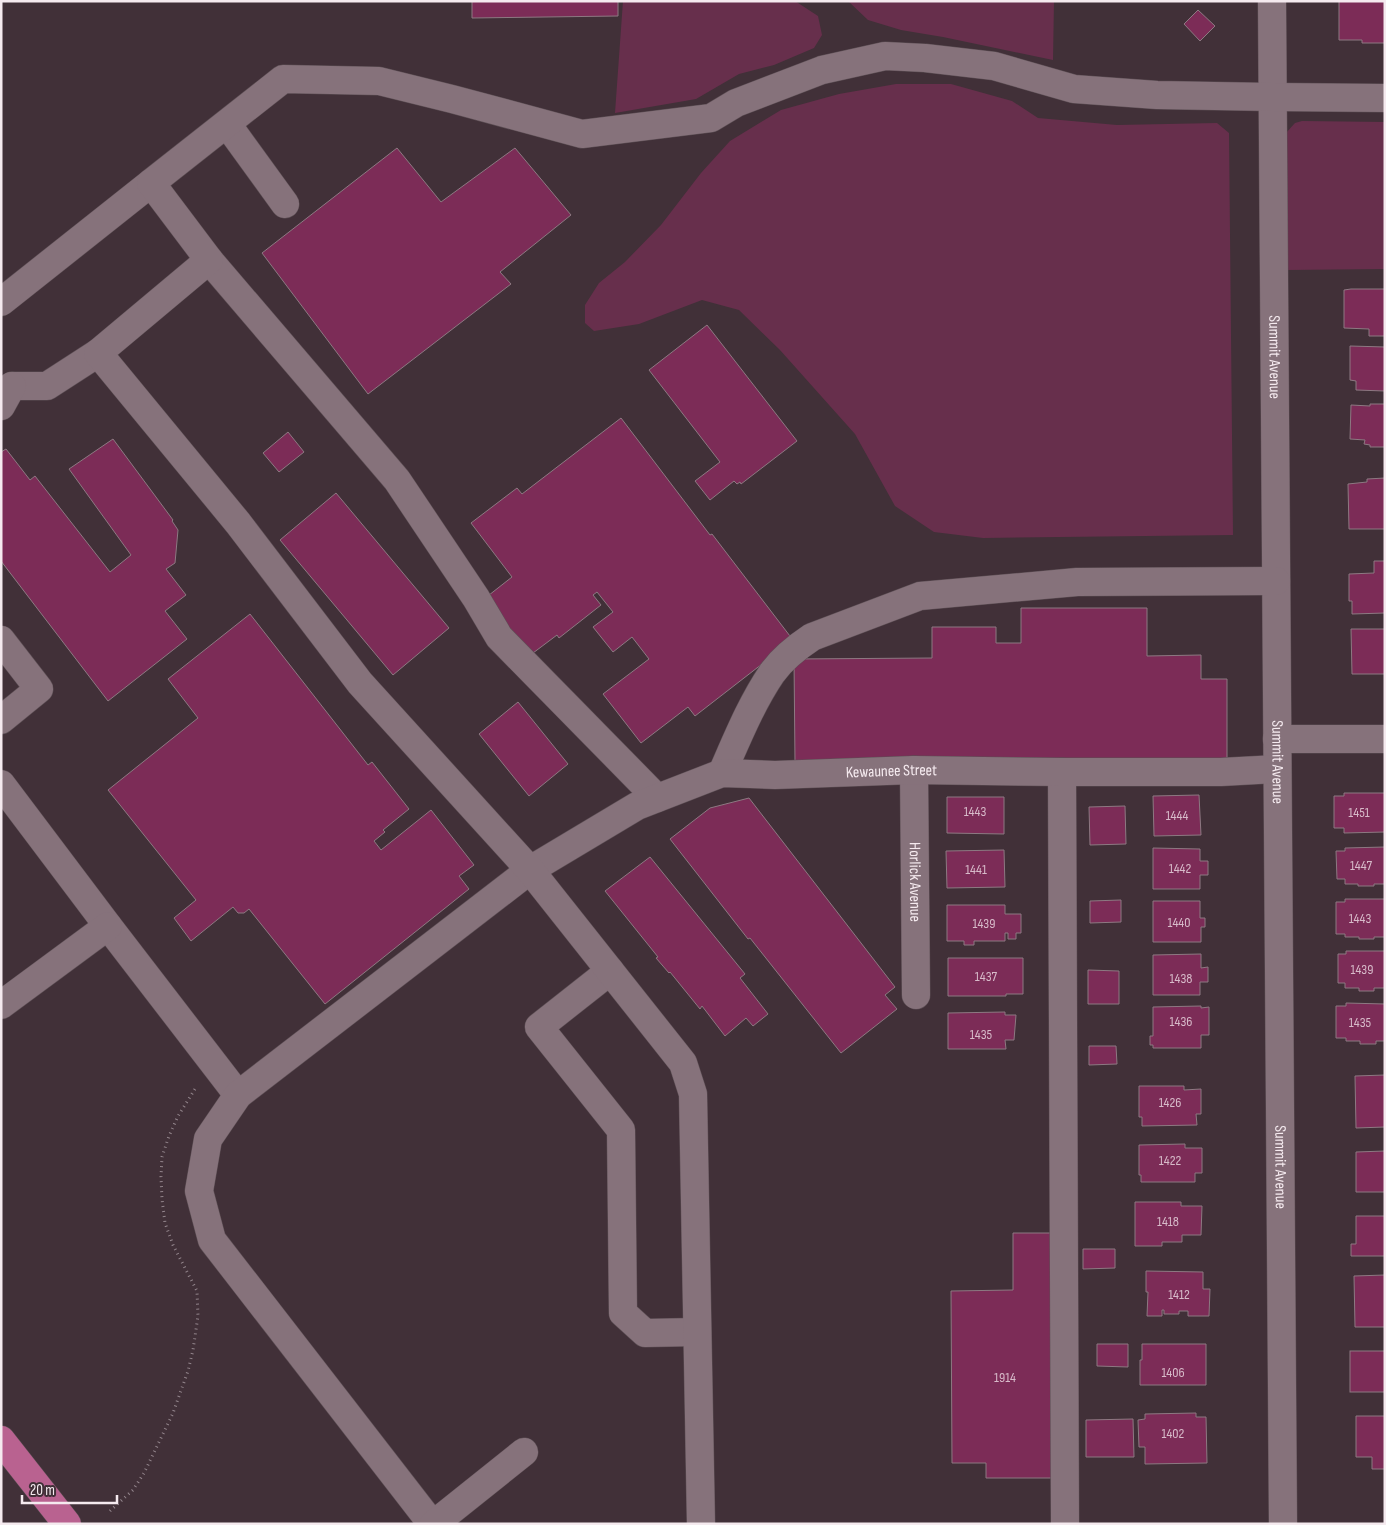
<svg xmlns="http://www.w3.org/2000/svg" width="1386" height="1525" viewBox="0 0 1386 1525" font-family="'Sofia Sans Condensed',sans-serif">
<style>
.green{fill:#672f4c}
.building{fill:#7c2c57;stroke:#8d7982}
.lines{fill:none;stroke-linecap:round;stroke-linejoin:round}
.minor-casing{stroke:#5d4f55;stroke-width:29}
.major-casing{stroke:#5d4f55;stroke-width:29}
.path{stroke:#93858c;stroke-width:3;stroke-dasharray:1 4;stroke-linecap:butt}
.minor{stroke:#86727b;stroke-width:28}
.major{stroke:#b96290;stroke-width:28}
.labels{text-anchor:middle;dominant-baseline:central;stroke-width:5;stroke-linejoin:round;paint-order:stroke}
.number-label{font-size:14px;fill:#d7bac9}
.street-label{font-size:16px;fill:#f5eaef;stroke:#413038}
</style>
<rect width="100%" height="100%" fill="#413038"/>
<!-- green -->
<g class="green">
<path d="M623 1H795L818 16 822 35 814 48 774 65 739 74 696 99 615 113Z"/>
<path d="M848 1H1054L1053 60 943 37 901 30 868 20Z"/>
<path d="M896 84H951L1012 101 1038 118 1117 125 1217 123 1229 133 1233 535 983 538 934 532 895 506 855 434 780 350 739 310 702 300 639 324 594 331 585 323V305L599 283 625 262 661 225 701 173 730 141 781 110 839 94Z"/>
<path d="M1302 121 1385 122V269L1286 270V133L1295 123Z"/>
</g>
<!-- building -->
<g class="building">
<path d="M472 1H618V16L472 18Z"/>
<path d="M1339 1H1385V43H1362V40H1339Z"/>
<path d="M1198 10 1215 26 1200 41 1184 24Z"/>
<path d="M397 148 441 202 515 148 571 215 500 272 511 284 368 394 262 253Z"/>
<path d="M1351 289H1385V336H1369V329L1344 328V290Z"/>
<path d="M707 325 797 441 741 484 740 482 737 484 734 481 710 500 695 481 720 462 649 370Z"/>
<path d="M1350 346 1385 347V391L1356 390V381L1350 380Z"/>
<path d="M1370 404H1385V447H1370V445L1364 444 1365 440 1350 439 1351 405 1370 406Z"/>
<path d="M621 418 710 535 712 534 793 640 695 716 688 707 641 743 603 694 649 659 632 637 613 652 593 627 613 612 597 592 593 595 601 605 559 638 557 635 529 656 484 599 512 577 471 523 517 488 522 494Z"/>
<path d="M288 432 304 452 279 472 263 453Z"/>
<path d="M113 439 173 520 172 521 178 530 175 563 166 569 186 595 165 611 187 639 108 701 1 561V452L6 449 30 480 35 476 110 572 131 555 69 469Z"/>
<path d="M1385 478V529H1349L1348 484 1367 482V479Z"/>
<path d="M336 493 449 628 393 675 280 540Z"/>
<path d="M1374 561H1385V613L1352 614V601H1349V574L1374 573Z"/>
<path d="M1021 608H1147V656L1201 655V679H1227V759L795 762 794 659 932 658V627H996V643H1021Z"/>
<path d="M250 614 368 765 372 762 409 809 383 830 385 832 374 841 381 850 431 810 474 865 459 876 469 889 325 1004 249 909 244 913H238L233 907 191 941 174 918 196 900 108 790 198 718 168 679Z"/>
<path d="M1351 629H1385V674H1352Z"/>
<path d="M518 702 568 764 529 796 479 734Z"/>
<path d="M1344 793H1385V832L1344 833V828H1334V796H1344Z"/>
<path d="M1199 795 1201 835 1154 836 1153 796Z"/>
<path d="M947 797H1004V834L947 833Z"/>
<path d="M749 798 895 987 885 995 897 1009 841 1053 750 938 748 939 670 839 710 808Z"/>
<path d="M1125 806 1126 844 1090 845 1089 807Z"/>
<path d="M1385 847V884H1374V886H1358V884H1345V879H1337L1336 851H1345V848Z"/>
<path d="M1153 848 1200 849V861H1208V875H1200V889H1153Z"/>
<path d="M1004 850 1005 887 947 888 946 851Z"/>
<path d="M650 857 745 974 740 978 768 1014 753 1026 746 1018 725 1036 702 1006 700 1009 670 972 669 973 656 958 658 957 605 891Z"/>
<path d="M1345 899H1385V937H1374V939H1359V937H1345V934H1336V902H1345Z"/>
<path d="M1121 900V922L1090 923V901Z"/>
<path d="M1153 901H1200V918H1205V927H1201V942H1153Z"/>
<path d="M947 905H1005V914H1021V933H1016V939H1008V933H1005V941H974V945H964V941H947Z"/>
<path d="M1346 951H1385V988H1374V991H1359V988H1345V983H1338V954H1346Z"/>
<path d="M1201 954V968L1208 967V982H1200V995H1153V955Z"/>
<path d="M948 958H1023V994H1006V996H948Z"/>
<path d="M1088 970 1119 971V1004H1088Z"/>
<path d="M1346 1003 1385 1004V1041H1376V1044H1360V1041H1346V1038H1336V1006H1346Z"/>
<path d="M1201 1006V1008L1209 1007V1035H1201V1048H1153V1045H1150V1036H1153V1007Z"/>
<path d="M1005 1012V1015H1016L1014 1040H1005L1006 1049H948V1013Z"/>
<path d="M1089 1046H1116L1117 1064 1089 1065Z"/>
<path d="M1385 1075V1127L1356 1128 1355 1076Z"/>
<path d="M1139 1086H1184V1090L1201 1089V1114H1196L1197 1125 1142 1126V1117H1139Z"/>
<path d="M1185 1144V1148H1202V1173H1195V1182H1141V1175H1139V1145Z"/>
<path d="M1385 1151V1192H1356V1152Z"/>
<path d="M1135 1202H1181V1206H1202L1201 1235H1182V1242H1162V1246H1135Z"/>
<path d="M1356 1216H1385V1256H1351V1244H1356Z"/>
<path d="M1013 1233H1058L1059 1478H986V1463H952L951 1291 1013 1290Z"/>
<path d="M1083 1249H1115V1268L1083 1269Z"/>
<path d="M1146 1271 1203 1272V1289H1210L1209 1316H1188V1311H1179V1314H1164V1310H1162V1316H1147L1148 1292H1146Z"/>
<path d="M1385 1275V1327H1355L1354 1276Z"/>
<path d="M1097 1344H1128V1367L1097 1366Z"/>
<path d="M1142 1344H1206V1385H1140V1360H1142Z"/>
<rect x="1350" y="1351" width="35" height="41"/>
<path d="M1196 1413V1417H1206L1207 1463 1145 1464V1447H1139L1138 1420 1145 1419V1414Z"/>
<path d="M1356 1416H1385V1469H1372V1457H1356Z"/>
<path d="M1133 1419 1134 1457H1086V1420Z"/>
</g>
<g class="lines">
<!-- minor casing -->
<g class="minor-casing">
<g id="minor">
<path id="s1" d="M1272 1 1283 1524"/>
<path d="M227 124 285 204"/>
<path d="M209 260 397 480 476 598 499 637 657 798"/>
<path d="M1 302 151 183"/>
<path d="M12 386H47L98 353"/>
<path d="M1 406 12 386"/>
<path d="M1 640 39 689 1 720"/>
<path d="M1277 739H1385"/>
<path id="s2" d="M914 770 916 995"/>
<path d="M1062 772 1065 1524"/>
<path d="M722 773C737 739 751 704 772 673 782 659 797 647 812 637L920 596 1077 582 1276 581"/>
<path d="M1 784 108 926 238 1095"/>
<path d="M610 971 539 1027 621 1130 623 1313 645 1333 697 1332"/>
<path d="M1 1005 108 926"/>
<path id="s3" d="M432 1524 212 1240 199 1191 208 1139 238 1095 530 870 637 806 722 773 775 775 914 770 1062 772H1221L1277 769"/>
<path d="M434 1524 524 1452"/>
<path d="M701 1524 693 1094 683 1063 530 870 360 683 238 523 98 353 209 260 151 183 283 79 379 81 452 99 582 134 711 118 736 103 822 70 885 56 925 58 994 66 1074 89 1157 95 1274 97 1385 98"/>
</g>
</g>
<!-- major casing -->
<g class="major-casing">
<path id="major" d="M1 1440 67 1524"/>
</g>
<!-- path -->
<path class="path" d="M110 1511 133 1490 144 1473 173 1413 188 1371 193 1350 198 1316 197 1291 173 1245 165 1223 162 1199 161 1177 162 1157 169 1136 178 1116 195 1089"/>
<!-- minor -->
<use href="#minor" class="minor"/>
<!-- major -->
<use href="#major" class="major"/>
</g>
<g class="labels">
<!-- number labels -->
<g class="number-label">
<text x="975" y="811">1443</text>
<text x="1359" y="812">1451</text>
<text x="1177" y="815">1444</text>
<text x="1361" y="865">1447</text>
<text x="1180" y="868">1442</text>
<text x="976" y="869">1441</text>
<text x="1360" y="918">1443</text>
<text x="1179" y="922">1440</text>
<text x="984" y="923">1439</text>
<text x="1362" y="969">1439</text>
<text x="986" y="976">1437</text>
<text x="1181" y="978">1438</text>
<text x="1181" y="1021">1436</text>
<text x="1360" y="1022">1435</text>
<text x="981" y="1034">1435</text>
<text x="1170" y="1102">1426</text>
<text x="1170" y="1160">1422</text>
<text x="1168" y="1221">1418</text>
<text x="1179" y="1294">1412</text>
<text x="1173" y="1372">1406</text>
<text x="1005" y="1377">1914</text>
<text x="1173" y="1433">1402</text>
</g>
<!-- street labels -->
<g class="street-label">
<text stroke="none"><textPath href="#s1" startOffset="356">Summit Avenue</textPath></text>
<text stroke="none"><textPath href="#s1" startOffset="761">Summit Avenue</textPath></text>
<text stroke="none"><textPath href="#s3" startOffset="1270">Kewaunee Street</textPath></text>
<text stroke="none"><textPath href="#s2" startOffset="112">Horlick Avenue</textPath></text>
<text stroke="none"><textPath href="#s1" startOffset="1166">Summit Avenue</textPath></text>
</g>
</g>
<!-- border -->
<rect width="1386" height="1525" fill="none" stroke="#f5eaef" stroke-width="5"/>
<!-- scale -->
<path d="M22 1495v8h95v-8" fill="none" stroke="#f5eaef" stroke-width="2.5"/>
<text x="30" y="1495" font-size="15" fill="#f5eaef" stroke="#413038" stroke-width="4" paint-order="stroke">20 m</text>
</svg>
